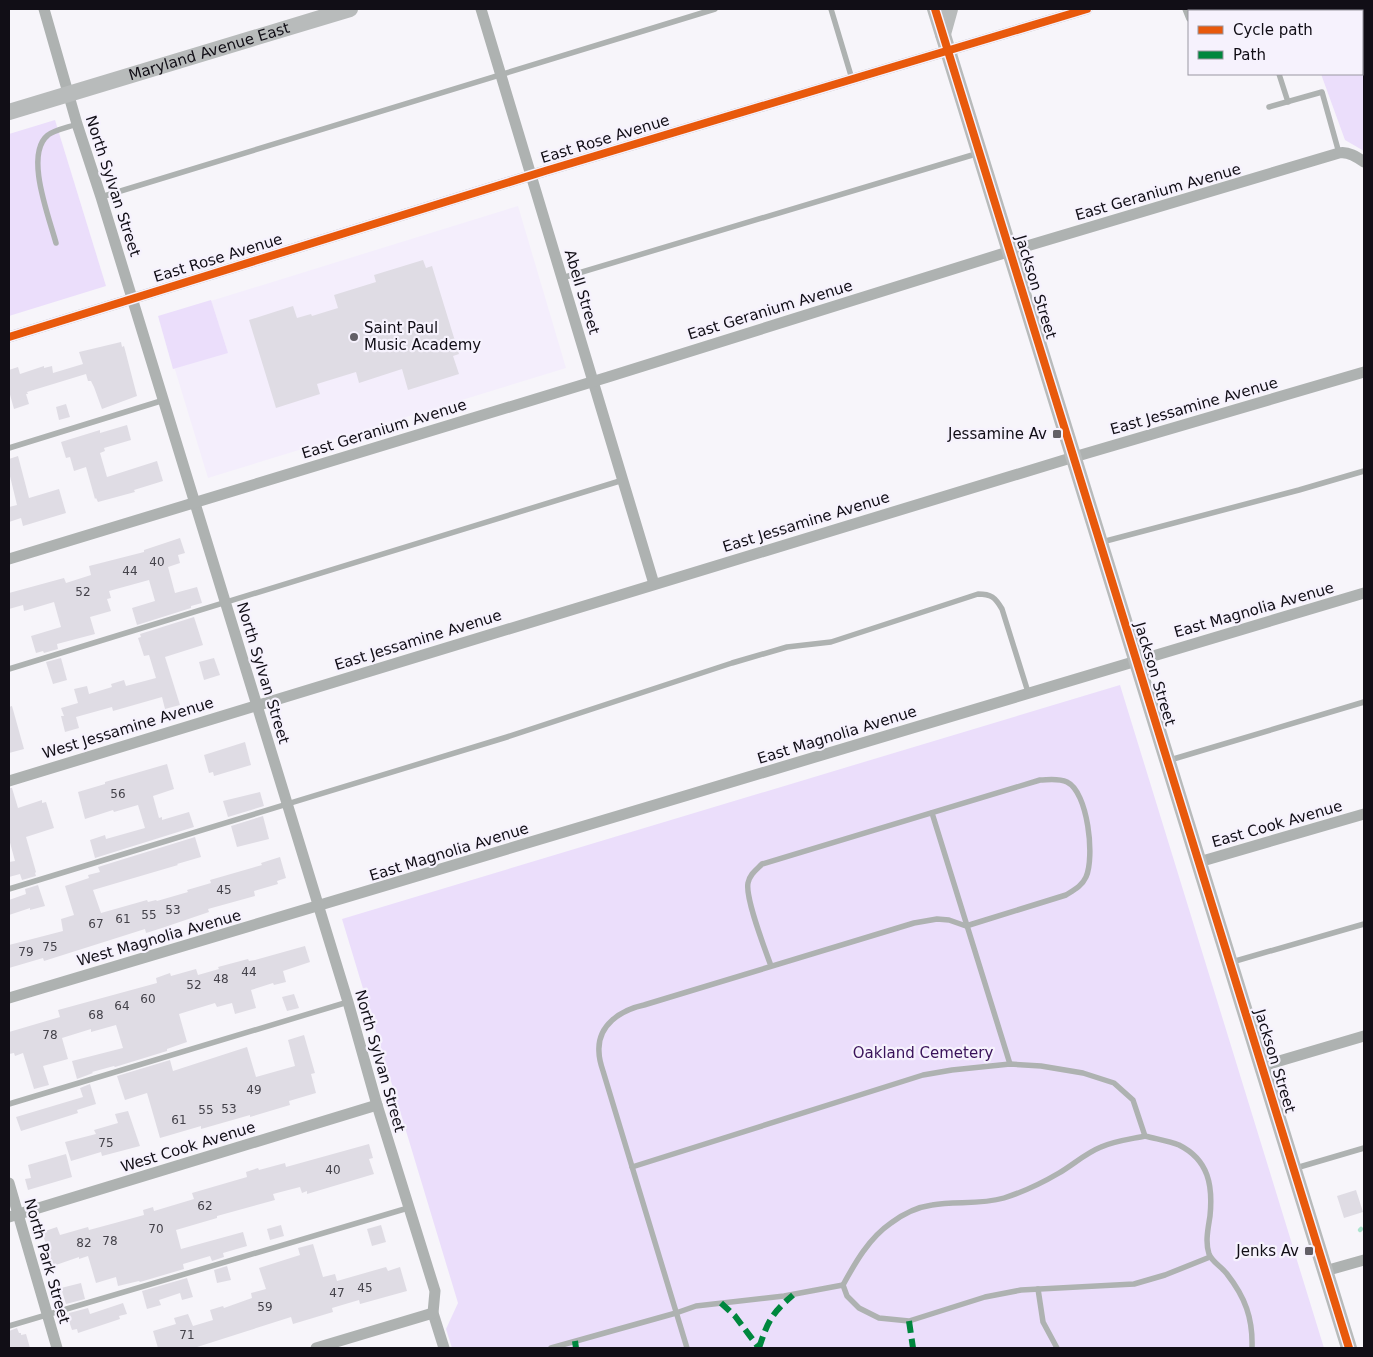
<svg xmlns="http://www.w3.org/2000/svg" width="1373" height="1357" viewBox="0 0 1373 1357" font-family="'DejaVu Sans',sans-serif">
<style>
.built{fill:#f4eefc}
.green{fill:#ebdefb}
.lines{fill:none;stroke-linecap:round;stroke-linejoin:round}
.stream{stroke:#ace3ce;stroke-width:4.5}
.building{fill:#dfdce4}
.lane{stroke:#aeb2b1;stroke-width:5.5}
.street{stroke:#aeb2b1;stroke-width:11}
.secondary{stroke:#b8bbbb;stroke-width:16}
.quiet{stroke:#00873e;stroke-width:6;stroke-dasharray:12 6;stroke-linecap:butt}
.cycleway-casing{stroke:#f6f2fd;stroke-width:11}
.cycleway{stroke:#e8590c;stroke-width:8}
.poi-dot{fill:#625f66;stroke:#f6f2fd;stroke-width:2}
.labels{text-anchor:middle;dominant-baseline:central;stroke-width:4.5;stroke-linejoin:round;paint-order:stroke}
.number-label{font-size:12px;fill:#44424a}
.street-label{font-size:15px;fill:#110e16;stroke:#f6f2fd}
.poi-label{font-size:15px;fill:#110e16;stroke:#f6f2fd;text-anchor:end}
.park-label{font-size:15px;fill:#391259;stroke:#f6f2fd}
</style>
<rect width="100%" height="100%" fill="#f7f5fa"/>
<!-- built -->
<path class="built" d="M518 206 566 368 208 478 159 317Z"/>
<!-- green -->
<g class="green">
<path d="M1297 9H1364V151L1345 140 1321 74H1362V11H1298Z"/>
<path d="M55 120 106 286 9 316V134Z"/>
<path d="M211 300 228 353 173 369 158 316Z"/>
<path d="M1120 685 1324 1348H452L446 1329 458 1303 342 919Z"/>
</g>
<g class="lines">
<!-- stream -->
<path class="stream" d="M1360 1230 1361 1229"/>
</g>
<!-- building -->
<g class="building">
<path d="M423 260 426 268 432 266 459 354 453 356 459 374 408 390 402 369 359 383 356 372 317 384 320 394 276 408 249 320 293 306 297 318 311 314 312 316 338 308 334 295 376 282 374 275Z"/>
<path d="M121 342 122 347 124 346 137 396 102 409 94 387 91 381H88L86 374 27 392 28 394H26L29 404 14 409 9 391V370L18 367 20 374 44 366V368L52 366 53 373 83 364 79 352Z"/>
<path d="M66 404 70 417 59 420 56 407Z"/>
<path d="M127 425 131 440 104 448 105 451 100 453 107 477 157 461 163 481 134 490 135 492 98 502 96 498 95 499 86 467 74 471 70 457 66 458 61 442 100 430V433Z"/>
<path d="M18 456 29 498 59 489 66 513 23 526 21 518 9 522V507L17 505 9 472V459Z"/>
<path d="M180 538 185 553 178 555 180 563 168 567 175 593 197 587 202 603 191 606V608L137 625 132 608 155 601 149 580 109 591 111 598 107 599 111 611 90 617 95 634 57 644 58 649 44 653 43 651 36 653 31 636 61 627 54 602 24 611 23 605 9 609V593L64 578 66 583 91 575 89 566 144 552V550Z"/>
<path d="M194 617 203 645 165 657 180 705 165 709 162 697 113 711 112 707 76 717 79 728 65 732 61 716H64L61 708 78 703 74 689 87 686 89 694 112 687 111 684 124 680 126 686 156 678 149 655 144 656 138 638 141 637 140 634Z"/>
<path d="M61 658 67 680 53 684 46 662Z"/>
<path d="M214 658 220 675 204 680 199 662Z"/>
<path d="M12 706 24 749 9 753V707Z"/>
<path d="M245 742 251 765 214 776 213 772 209 773 204 755Z"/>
<path d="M167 764 174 789 153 796 159 818 162 817V820L189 812 194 827 95 858 90 840 105 835 106 839 145 828 138 805 114 812 113 810 85 819 78 792 105 784V782Z"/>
<path d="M9 788H12L18 808 42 800V803L46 802 54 828 26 837 36 872 35 873 36 876 22 880 20 874 9 877V862L15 861 9 839Z"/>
<path d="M260 792 264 806 228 817 223 801Z"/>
<path d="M263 816 269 839 237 847 231 826Z"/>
<path d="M195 837 201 857 177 864 178 865 93 890 101 913 147 900 148 902 156 900 157 901 188 892 187 890 211 883 210 880 262 865 261 863 280 857 286 878 277 881 278 884 254 891 255 896 208 909 209 912 162 928 146 933 145 929 44 961 43 958 9 968V945L63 931 61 919 74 915 65 886 89 878 88 875 100 872 98 867Z"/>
<path d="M38 885 45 906 30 910V908L9 915V900L26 894 25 889Z"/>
<path d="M305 946 310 962 283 971 286 982 274 985 273 983 251 990 256 1008 235 1014 232 1003 217 1007 215 1003 179 1014 187 1042 167 1049V1051L115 1067 114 1066 92 1072 93 1073 77 1079 72 1061 123 1048 116 1025 91 1032V1029L62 1038 68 1059 43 1066 49 1085 34 1089 23 1053 15 1056 14 1053 9 1054V1032L60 1017 58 1010 157 983 156 978 170 973 171 976 196 969 198 975 219 969 218 967 248 959 249 961 255 960Z"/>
<path d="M294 994 299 1008 287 1011 282 997Z"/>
<path d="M304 1035 315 1073 311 1074 316 1093 289 1101 290 1105 250 1117V1115L201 1129V1126L160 1138 147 1093 125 1100 117 1076 170 1060 173 1071 247 1047 256 1077 295 1066 288 1040Z"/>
<path d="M90 1084 96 1104 77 1110 78 1113 21 1131 16 1117 83 1097 80 1088Z"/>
<path d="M128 1111 140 1146 102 1156 101 1152 71 1161 65 1142 96 1134 94 1130 118 1123 115 1114Z"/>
<path d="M369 1144 373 1158 369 1159 374 1174 307 1194V1191L302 1193 300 1187 273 1194 275 1200 217 1216V1218L176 1230 181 1249 243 1232 247 1246 223 1253 224 1257 212 1261 210 1256 183 1264 184 1269 140 1282 139 1281 118 1286 116 1277 96 1283 88 1256 79 1259V1257L53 1266 42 1232 57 1227 60 1235 88 1227 89 1230 115 1223 144 1215 143 1210 153 1207 154 1211 194 1199 192 1193 247 1177 246 1172 258 1168 259 1170 285 1163 286 1167Z"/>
<path d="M66 1154 72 1177 28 1190 25 1179 31 1178 28 1165Z"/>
<path d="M1356 1190 1363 1212 1344 1218 1337 1196Z"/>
<path d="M281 1225 284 1236 270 1240 267 1229Z"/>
<path d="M381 1225 386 1242 372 1246 367 1229Z"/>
<path d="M313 1244 323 1277 335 1274 337 1281 386 1267 388 1271 400 1267 407 1291 360 1304 359 1300 332 1308 333 1312 293 1324 291 1317 194 1348H158L153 1331 176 1324 174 1318 188 1314 193 1326 213 1320 210 1310 223 1306 224 1308 252 1298 251 1293 266 1289 259 1268 300 1255 298 1248Z"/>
<path d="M227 1266 231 1280 217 1283 214 1270Z"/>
<path d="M187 1278 193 1297 182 1300 180 1293 159 1300 161 1305 147 1309 142 1291Z"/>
<path d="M81 1283 85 1299 66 1304 61 1288Z"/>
<path d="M123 1303 127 1314 119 1316 120 1319 78 1333 77 1329 72 1330 67 1315H69V1313L88 1308 90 1314Z"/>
<path d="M17 1328 19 1333H21V1335L26 1334 30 1348H9V1331Z"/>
</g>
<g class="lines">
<!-- lane -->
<g class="lane">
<path d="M831 9 852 79"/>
<path d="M1185 9 1189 19"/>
<path d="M1216 9 1219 11"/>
<path d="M1279 74 1288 102"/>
<path d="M1269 107 1322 92 1339 153"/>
<path d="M101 197 715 9"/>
<path d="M56 243C49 217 24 154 48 135 54 130 69 127 77 124"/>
<path d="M562 278 979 153"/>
<path d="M9 448 164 400"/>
<path d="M1102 542 1299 490 1364 471"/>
<path d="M9 669 623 480"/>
<path d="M1170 760 1364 702"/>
<path d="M932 813 1010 1064"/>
<path d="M9 889 507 737 732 663 787 647 831 642 978 594C991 594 995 597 1002 609L1028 692"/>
<path d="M1232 962 1364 924"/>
<path d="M9 1104 348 1002"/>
<path d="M1145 1136C1131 1139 1114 1141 1101 1147 1086 1153 1074 1164 1059 1173 1042 1183 1023 1192 1004 1198 980 1205 956 1201 932 1205 918 1207 903 1214 891 1223 869 1238 855 1263 843 1285L847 1296 859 1308 879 1318 909 1321 985 1297 1021 1290 1134 1284 1165 1275 1210 1257"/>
<path d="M632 1167 923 1075 952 1070 1010 1064 1041 1066 1083 1073 1114 1083 1133 1100 1145 1136C1156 1139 1169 1141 1179 1145 1209 1160 1213 1186 1210 1216 1208 1229 1205 1242 1209 1254 1212 1262 1222 1267 1227 1274 1245 1297 1253 1318 1252 1348"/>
<path d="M1296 1168 1364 1148"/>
<path d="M1038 1289 1043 1322 1057 1348"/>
<path d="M9 1326 408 1208"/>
<path d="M551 1348 676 1313 696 1306 784 1296 843 1285"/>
<path d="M687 1348 603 1071C601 1065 599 1058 599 1052 597 1025 621 1010 644 1005L914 923 937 919 949 920 966 926 1066 895C1074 890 1082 886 1086 877 1095 857 1088 792 1067 782 1058 778 1048 780 1040 780L762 864C756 870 750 874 748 883 745 898 765 949 771 966"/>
</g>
<!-- street -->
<g class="street">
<path d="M44 9 77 124 101 197 348 1002 377 1105 435 1291 433 1313 444 1348"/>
<path d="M481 9 654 584"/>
<path d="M9 337 545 171 1087 9"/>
<path d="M9 559 608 377 1027 246 1339 153C1348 151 1357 157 1364 162"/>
<path d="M9 781 1074 457 1364 372"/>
<path d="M1199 862 1364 814"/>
<path d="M9 998C461 865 912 726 1364 593"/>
<path d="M1262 1066 1364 1036"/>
<path d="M9 1183 57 1348"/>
<path d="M9 1217 377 1105"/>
<path d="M1325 1271 1364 1260"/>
<path d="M316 1348 433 1313"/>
</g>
<!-- secondary -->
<g class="secondary">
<path d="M935 9 1349 1348"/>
<path d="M943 34 950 9"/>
<path id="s1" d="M9 112 350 9"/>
</g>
<!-- quiet -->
<g class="quiet">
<path d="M721 1303 735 1316 759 1348"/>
<path d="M909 1321 913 1348"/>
<path d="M575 1341 576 1348"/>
<path d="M759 1348C768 1321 771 1314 793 1295"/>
</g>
<!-- cycleway casing -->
<g class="cycleway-casing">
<g id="cycleway">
<path d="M935 9 1349 1348"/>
<path d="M9 337 545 171 1087 9"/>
</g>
</g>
<!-- cycleway -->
<use href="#cycleway" class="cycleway"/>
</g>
<!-- markers -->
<g class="poi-dot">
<circle cx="354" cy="337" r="5"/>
<rect x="1052" y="429" width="10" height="10" rx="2.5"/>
<rect x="1304" y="1246" width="10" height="10" rx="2.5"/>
</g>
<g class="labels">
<!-- number labels -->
<g class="number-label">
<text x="157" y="562">40</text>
<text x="130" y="571">44</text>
<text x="83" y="592">52</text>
<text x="118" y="794">56</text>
<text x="224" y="890">45</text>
<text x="173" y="910">53</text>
<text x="149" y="915">55</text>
<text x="123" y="919">61</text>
<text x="96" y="924">67</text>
<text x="50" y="947">75</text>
<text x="26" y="952">79</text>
<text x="249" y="972">44</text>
<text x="221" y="979">48</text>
<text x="194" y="985">52</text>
<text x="148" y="999">60</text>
<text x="122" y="1006">64</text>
<text x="96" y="1015">68</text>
<text x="50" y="1035">78</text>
<text x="254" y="1090">49</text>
<text x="229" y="1109">53</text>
<text x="206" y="1110">55</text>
<text x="179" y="1120">61</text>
<text x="106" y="1143">75</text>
<text x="333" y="1170">40</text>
<text x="205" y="1206">62</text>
<text x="156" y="1229">70</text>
<text x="110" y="1241">78</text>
<text x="84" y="1243">82</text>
<text x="365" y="1288">45</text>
<text x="337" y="1293">47</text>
<text x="265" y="1307">59</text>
<text x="187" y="1335">71</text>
</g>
<!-- street labels -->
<g class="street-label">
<text stroke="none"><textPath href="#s1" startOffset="209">Maryland Avenue East</textPath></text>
<text transform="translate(605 139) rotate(-17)">East Rose Avenue</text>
<text transform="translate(113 186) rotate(72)">North Sylvan Street</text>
<text transform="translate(1158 192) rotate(-16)">East Geranium Avenue</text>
<text transform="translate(218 258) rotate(-17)">East Rose Avenue</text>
<text transform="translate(1036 287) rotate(73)">Jackson Street</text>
<text transform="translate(582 292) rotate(73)">Abell Street</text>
<text transform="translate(770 310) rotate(-17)">East Geranium Avenue</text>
<text transform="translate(1194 406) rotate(-16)">East Jessamine Avenue</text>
<text transform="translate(384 429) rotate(-17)">East Geranium Avenue</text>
<text transform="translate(806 522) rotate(-17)">East Jessamine Avenue</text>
<text transform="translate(1254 610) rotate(-16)">East Magnolia Avenue</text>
<text transform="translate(418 640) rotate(-17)">East Jessamine Avenue</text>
<text transform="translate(263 673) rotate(73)">North Sylvan Street</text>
<text transform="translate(1155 674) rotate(73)">Jackson Street</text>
<text transform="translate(128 728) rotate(-17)">West Jessamine Avenue</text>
<text transform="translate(837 735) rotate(-17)">East Magnolia Avenue</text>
<text transform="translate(1277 824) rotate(-16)">East Cook Avenue</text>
<text transform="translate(449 852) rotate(-17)">East Magnolia Avenue</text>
<text transform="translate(159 938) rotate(-16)">West Magnolia Avenue</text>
<text transform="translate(380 1061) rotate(74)">North Sylvan Street</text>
<text transform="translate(1275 1061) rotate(73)">Jackson Street</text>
<text transform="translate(188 1147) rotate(-17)">West Cook Avenue</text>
<text transform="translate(47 1261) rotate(74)">North Park Street</text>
</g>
<!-- poi labels -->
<g class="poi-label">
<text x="364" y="328" text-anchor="start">Saint Paul<tspan x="364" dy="17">Music Academy</tspan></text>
<text x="1047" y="434">Jessamine Av</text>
<text x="1299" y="1251">Jenks Av</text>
</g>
<!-- park labels -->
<g class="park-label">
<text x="923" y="1053">Oakland Cemetery</text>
</g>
</g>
<!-- border -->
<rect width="1373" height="1357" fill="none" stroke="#110e16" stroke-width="20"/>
<!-- legend -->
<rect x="1188" y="10" width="175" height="65" fill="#f6f2fd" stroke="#9a97a1"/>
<rect x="1198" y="26" width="25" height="8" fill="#e8590c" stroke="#9a97a1"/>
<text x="1233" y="35" font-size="15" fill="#110e16">Cycle path</text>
<rect x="1198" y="51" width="25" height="8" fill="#00873e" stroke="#9a97a1"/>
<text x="1233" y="60" font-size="15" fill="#110e16">Path</text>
</svg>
